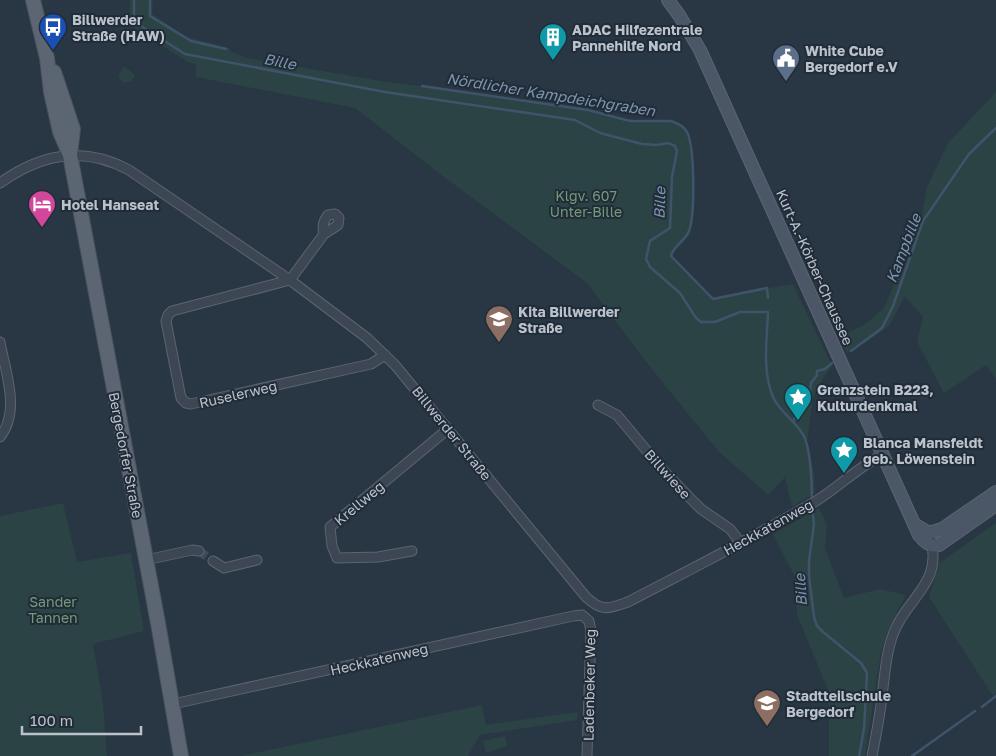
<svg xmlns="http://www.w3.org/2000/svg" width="996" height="756" viewBox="0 0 996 756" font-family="'Golos Text',sans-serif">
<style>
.green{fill:#2b4344}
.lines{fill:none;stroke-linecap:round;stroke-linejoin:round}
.stream{stroke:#3f546b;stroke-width:2.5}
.street-tunnel{stroke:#3f4b58;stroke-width:9;stroke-dasharray:9 4.5;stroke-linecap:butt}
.street-casing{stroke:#5b6570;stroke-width:11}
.secondary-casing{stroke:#5b6570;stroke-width:14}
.primary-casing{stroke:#49535f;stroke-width:16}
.street{stroke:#3d4753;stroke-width:9}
.secondary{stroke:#4b5766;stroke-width:12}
.primary{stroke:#5b6672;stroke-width:14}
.labels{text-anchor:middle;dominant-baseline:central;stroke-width:4;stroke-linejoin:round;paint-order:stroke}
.poi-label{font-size:14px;font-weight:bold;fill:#bac2cc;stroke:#212c38;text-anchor:start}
.park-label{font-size:14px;fill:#729c79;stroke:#212c38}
.street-label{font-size:14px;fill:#bac2cc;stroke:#212c38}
.water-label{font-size:15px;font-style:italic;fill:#7c95ae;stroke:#212c38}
</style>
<rect width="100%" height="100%" fill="#293643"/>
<!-- green -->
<g class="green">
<path d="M130 0H153L152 14 187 37 229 48 230 51 247 58 387 82 561 104 592 110 617 117 634 120H671C678 122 684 125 687 131 696 145 697 220 689 235 685 242 678 248 673 253L672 256 710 295 715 297 793 284 832 366 823 378 813 398 807 442 814 473 815 493 792 507 785 477 768 495 718 451 643 358 587 283 444 177 355 108 196 77V64L188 62 138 31 129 23Z"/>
<path d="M124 66 135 75 131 81 125 83 119 79V75Z"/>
<path d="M996 92V379L986 365 944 393 917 342 923 317 905 296 889 326 868 341 847 353 839 336 864 325 884 308 921 220 927 187 948 143Z"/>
<path d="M63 503 77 562 131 553 144 631 93 644 103 703 107 756H0V516Z"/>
<path d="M819 508 827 525 825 548 844 598 880 589 906 595 889 628 881 652 865 756H829V692L797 615 795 577 773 534Z"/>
<path d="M996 523V694L993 696 929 597 939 563Z"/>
<path d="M482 705 486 725 577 712V720L480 735 468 756H241Z"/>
<path d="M505 736 507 746 486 753 483 741Z"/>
</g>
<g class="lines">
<!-- stream -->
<g class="stream">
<path d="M134 0V17L141 26 185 54 385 92 575 120 600 133 642 144 657 145 668 143 675 146 677 151 672 177 670 228 650 241 646 259 650 267 680 293 696 318 701 322H715L740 312H768C767 339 762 371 773 397 779 411 794 420 802 433 811 445 812 486 812 501"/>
<path d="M150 0V16L191 41 226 49"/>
<path d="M422 86 588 110 630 121H671C677 123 684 126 687 132 695 148 695 215 689 231 685 241 673 246 671 256L713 299 767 288 768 298"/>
<path d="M851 351 882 328 893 306 923 221 969 154 996 128"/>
<path d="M793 422 802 400 810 391 811 383 817 375V371L825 369 832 363"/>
<path d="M812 507 814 524 809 561V576L814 617 817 626 823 632 861 663 867 673 864 729 859 756"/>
<path d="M982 707 996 696"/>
<path d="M912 756 975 711"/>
</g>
<!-- street-tunnel -->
<path class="street-tunnel" d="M199 551 213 561"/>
<!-- street casing -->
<g class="street-casing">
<g id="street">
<path d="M0 183C41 154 83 145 129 170L290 280 367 338 395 365 586 597C602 612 608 609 628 602 691 569 755 537 816 501 839 487 858 467 882 455"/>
<path d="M324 234C322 226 323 222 328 215L335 214 339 218 338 225 324 234 290 280 172 311 168 315 166 321 181 398 186 403 191 404 371 364 385 355"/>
<path d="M0 342C5 371 21 411 0 437"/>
<path d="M598 405 617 415 662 469 691 499 701 509 730 529 740 542"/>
<path d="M412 551 378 557 337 558 332 546 330 527 448 429"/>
<path d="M146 560 192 550 199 551"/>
<path d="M213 561 224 568 257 560"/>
<path d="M173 704 573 616 582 615 589 621 591 631 587 756"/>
<path d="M872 756C876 736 880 716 882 696 885 674 886 652 894 632 907 598 942 584 931 540"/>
</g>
</g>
<!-- secondary casing -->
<g class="secondary-casing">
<g id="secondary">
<path d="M668 0 679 15 700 50 919 535C925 542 930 547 939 545L996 505"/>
<path d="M914 524 929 533 942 529 996 492"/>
</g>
</g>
<!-- primary casing -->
<g class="primary-casing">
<g id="primary">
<path d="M33 0 47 58 51 92 60 132 70 155 158 623 181 756"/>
<path d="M54 72 73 129 70 155"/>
</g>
</g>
<!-- street -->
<use href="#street" class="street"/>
<!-- secondary -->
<use href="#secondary" class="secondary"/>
<!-- primary -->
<use href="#primary" class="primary"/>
</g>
<!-- icons -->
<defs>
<g id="bus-pin" transform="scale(1.4375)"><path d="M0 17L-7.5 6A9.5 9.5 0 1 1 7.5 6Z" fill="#1a4fb4" stroke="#212c38"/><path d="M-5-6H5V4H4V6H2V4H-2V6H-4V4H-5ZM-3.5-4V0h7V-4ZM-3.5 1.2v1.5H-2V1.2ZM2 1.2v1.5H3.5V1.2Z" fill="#fff"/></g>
<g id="building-pin" transform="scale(1.4375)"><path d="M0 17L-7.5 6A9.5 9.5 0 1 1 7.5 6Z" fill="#0f9aa8" stroke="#212c38"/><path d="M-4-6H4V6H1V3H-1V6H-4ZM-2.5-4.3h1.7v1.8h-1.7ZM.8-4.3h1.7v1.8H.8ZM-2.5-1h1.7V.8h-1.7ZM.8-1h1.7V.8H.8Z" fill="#fff"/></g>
<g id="civic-pin" transform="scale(1.4375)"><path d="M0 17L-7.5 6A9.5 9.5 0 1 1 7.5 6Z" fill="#5c6f8a" stroke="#212c38"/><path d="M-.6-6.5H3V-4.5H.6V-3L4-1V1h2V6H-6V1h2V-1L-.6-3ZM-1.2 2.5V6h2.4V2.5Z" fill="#fff"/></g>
<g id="hotel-pin" transform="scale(1.4375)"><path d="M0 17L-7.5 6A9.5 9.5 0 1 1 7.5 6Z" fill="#d1479c" stroke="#212c38"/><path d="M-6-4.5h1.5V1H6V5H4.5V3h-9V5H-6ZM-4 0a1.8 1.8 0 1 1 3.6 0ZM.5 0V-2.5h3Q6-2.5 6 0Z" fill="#fff"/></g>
<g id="school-pin" transform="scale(1.4375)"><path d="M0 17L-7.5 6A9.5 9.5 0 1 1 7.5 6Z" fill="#8d6e63" stroke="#212c38"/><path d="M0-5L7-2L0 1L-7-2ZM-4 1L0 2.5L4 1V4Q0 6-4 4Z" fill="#fff"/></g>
<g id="sight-pin" transform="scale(1.4375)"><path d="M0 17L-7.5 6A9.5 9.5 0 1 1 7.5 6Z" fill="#0f9aa8" stroke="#212c38"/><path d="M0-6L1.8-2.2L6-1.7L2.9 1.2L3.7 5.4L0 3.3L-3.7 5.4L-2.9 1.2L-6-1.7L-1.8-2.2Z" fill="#fff"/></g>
</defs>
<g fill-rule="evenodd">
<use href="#bus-pin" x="53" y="27"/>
<use href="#building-pin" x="553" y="37"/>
<use href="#civic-pin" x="786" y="58"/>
<use href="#hotel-pin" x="42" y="204"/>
<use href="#school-pin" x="499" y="319"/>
<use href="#sight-pin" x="798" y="397"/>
<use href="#sight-pin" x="844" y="450"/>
<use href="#school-pin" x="767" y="703"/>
</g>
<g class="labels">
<!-- poi labels -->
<g class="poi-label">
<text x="72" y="19">Billwerder<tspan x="72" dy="16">Straße (HAW)</tspan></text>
<text x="572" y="29">ADAC Hilfezentrale<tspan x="572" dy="16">Pannehilfe Nord</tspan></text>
<text x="805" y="50">White Cube<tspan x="805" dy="16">Bergedorf e.V</tspan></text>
<text x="61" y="204">Hotel Hanseat</text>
<text x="518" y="311">Kita Billwerder<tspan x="518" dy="16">Straße</tspan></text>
<text x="817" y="389">Grenzstein B223,<tspan x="817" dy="16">Kulturdenkmal</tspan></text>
<text x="863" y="442">Blanca Mansfeldt<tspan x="863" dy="16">geb. Löwenstein</tspan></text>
<text x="786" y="695">Stadtteilschule<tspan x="786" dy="16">Bergedorf</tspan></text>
</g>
<!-- park labels -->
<g class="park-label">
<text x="586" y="195">Klgv. 607<tspan x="586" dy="16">Unter-Bille</tspan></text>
<text x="53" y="601">Sander<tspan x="53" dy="16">Tannen</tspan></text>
</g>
<!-- street labels -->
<g class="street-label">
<text transform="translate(815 267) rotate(66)">Kurt-A.-Körber-Chaussee</text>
<text transform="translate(238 394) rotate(-13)">Ruselerweg</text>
<text transform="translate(452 433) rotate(51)">Billwerder Straße</text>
<text transform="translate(126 455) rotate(79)">Bergedorfer Straße</text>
<text transform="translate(668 474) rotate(48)">Billwiese</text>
<text transform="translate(359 503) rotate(-40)">Krellweg</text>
<text transform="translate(768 527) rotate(-29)">Heckkatenweg</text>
<text transform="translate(379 659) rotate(-13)">Heckkatenweg</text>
<text transform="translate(589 685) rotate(-89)">Ladenbeker Weg</text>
</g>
<!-- water labels -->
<g class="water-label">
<text transform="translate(280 61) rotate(11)">Bille</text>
<text transform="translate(551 94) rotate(9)">Nördlicher Kampdeichgraben</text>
<text transform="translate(659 203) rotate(-88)">Bille</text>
<text transform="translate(903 248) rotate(-69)">Kampbille</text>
<text transform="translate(800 590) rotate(-94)">Bille</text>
</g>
</g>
<!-- scale -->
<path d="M22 726v8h119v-8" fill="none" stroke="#bac2cc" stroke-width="2.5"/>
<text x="30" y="726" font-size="15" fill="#bac2cc" stroke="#212c38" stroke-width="4" paint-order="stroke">100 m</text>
</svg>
